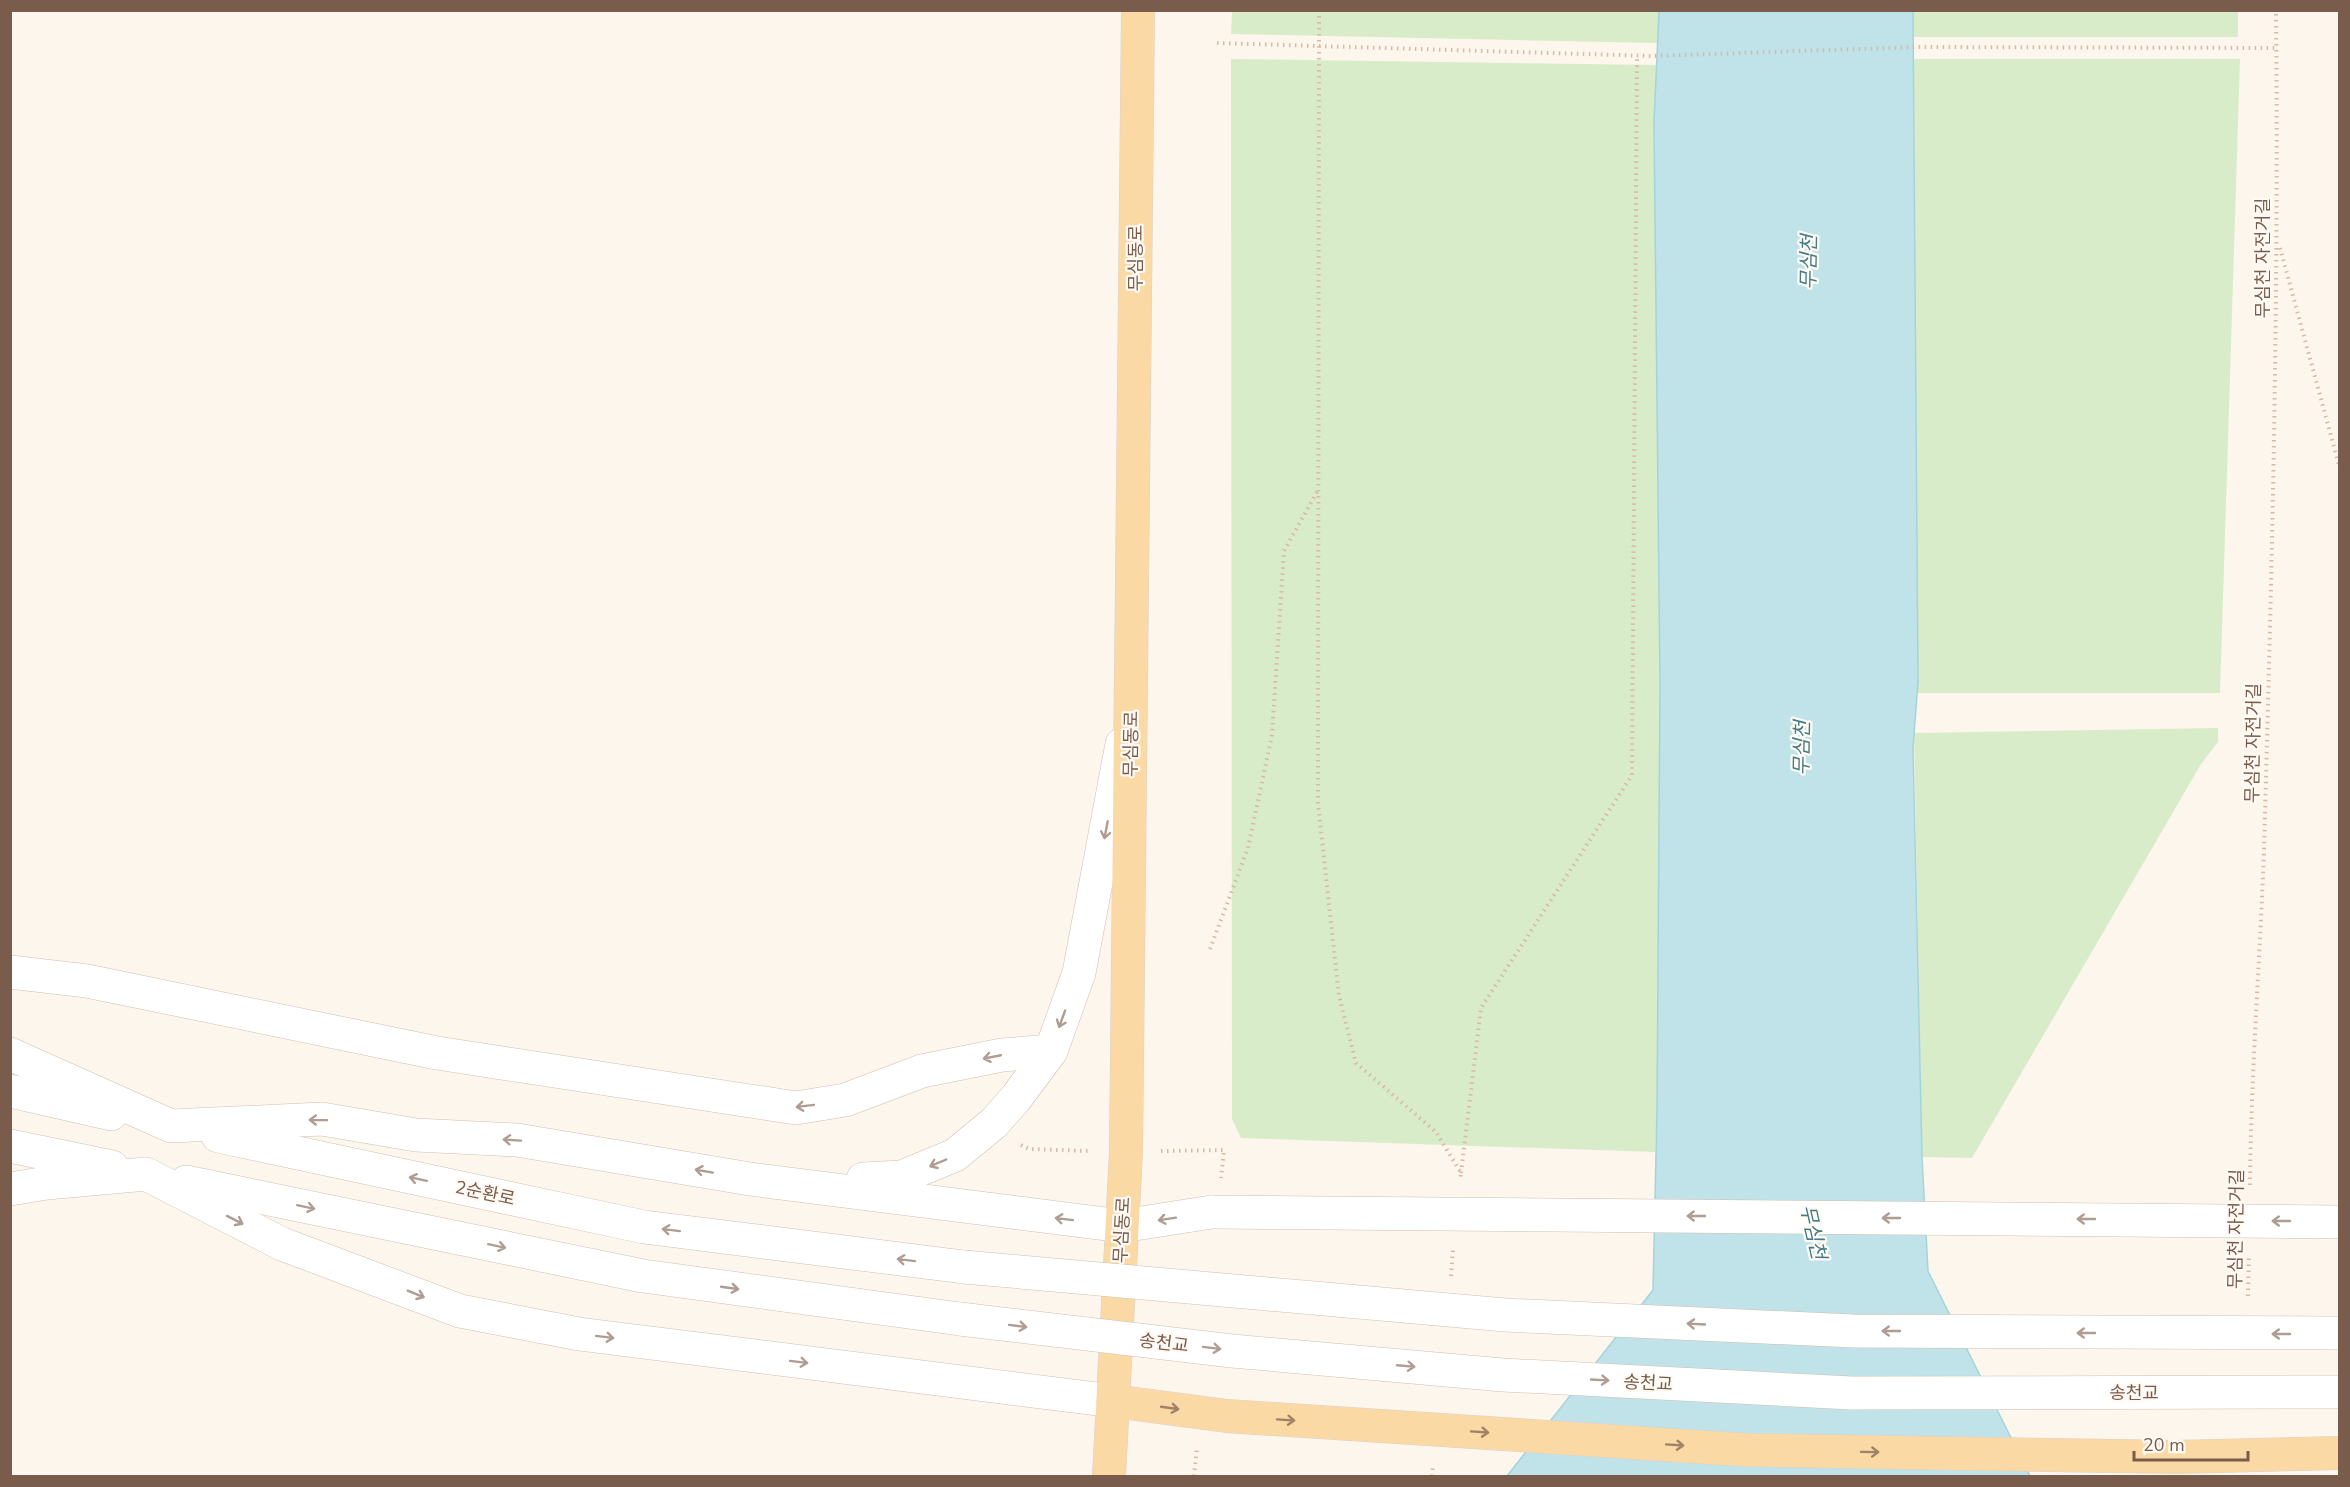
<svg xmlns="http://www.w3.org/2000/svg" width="2350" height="1487" viewBox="0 0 2350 1487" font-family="'Nunito Sans','Noto Sans KR',sans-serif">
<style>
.green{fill:#d8ecc9}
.water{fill:#bfe3e8;stroke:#a5d3da;stroke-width:1.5}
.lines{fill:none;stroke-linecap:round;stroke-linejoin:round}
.minor-casing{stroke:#d1beb0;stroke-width:34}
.major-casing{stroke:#dad1cd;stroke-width:34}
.path{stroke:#d9b8a5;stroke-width:4;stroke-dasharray:1.5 4.5;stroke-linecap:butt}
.minor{stroke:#fff;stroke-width:33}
.major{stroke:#fbd9a5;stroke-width:33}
.minor-bridge-casing{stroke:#d1beb0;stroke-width:34;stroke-linecap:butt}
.major-bridge-casing{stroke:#dad1cd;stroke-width:34;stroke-linecap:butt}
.minor-bridge{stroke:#fff;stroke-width:33}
.major-bridge{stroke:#fbd9a5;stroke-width:33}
.oneway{stroke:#af9d94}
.oneway2{stroke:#a18267}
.labels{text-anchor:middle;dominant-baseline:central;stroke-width:4.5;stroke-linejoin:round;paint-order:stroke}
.street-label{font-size:18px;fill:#7a5c4d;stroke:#fffaf3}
.water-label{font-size:20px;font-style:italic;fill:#437c86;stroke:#fffaf3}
</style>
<rect width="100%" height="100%" fill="#fdf6ec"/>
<!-- green -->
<g class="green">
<path d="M1232 11H1659L1658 43 1231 34Z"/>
<rect x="1913" y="11" width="325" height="26"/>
<path d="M1231 59 1657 65 1654 123 1660 684 1657 1109 1655 1152 1241 1138 1232 1119Z"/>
<path d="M1914 59H2240L2220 693H1917Z"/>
<path d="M2218 728V742L2201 764 1972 1158 1922 1157 1914 733Z"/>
</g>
<!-- water -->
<path class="water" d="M1659 11H1913L1918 682 1913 748 1922 1157 1928 1271 2030 1476H1507L1653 1290 1657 1109 1660 684 1654 123Z"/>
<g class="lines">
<!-- minor casing -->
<g class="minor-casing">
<g id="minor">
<path d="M10 972 87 981 437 1053 796 1108 845 1100 922 1071 1002 1055 1051 1051"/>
<path d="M10 1054 171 1126 322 1119 416 1135 517 1140 750 1179 1122 1226 1212 1212"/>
<path d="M10 1091 111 1114"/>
<path d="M218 1136 644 1227 964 1267"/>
<path d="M10 1146 112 1167"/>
<path d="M863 1179 902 1177 955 1155 994 1123 1016 1098 1051 1051 1079 973 1122 744"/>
<path d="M186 1182 643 1276 960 1319"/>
<path d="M10 1189 47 1183 146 1174 282 1244 460 1311 579 1334 1113 1401"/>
</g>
</g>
<!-- major casing -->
<g class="major-casing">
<g id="major">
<path d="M1113 1401 1227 1416"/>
<path d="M1109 1476 1126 1152 1138 10"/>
</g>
</g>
<!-- path -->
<g class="path">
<path d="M1319 10 1318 803 1339 996 1356 1063 1436 1132 1461 1173 1460 1180"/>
<path d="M1217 43 1651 56 1918 47 2276 48"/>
<path d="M2280 248 2340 469"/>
<path d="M1210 949 1248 848 1272 735 1284 551 1318 490"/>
<path d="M1021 1145 1029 1149 1090 1151"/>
<path d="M1161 1151 1224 1150 1221 1178"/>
<path d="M1461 1173 1481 1008 1632 775 1637 55"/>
<path d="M2250 1185C2251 1073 2260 961 2264 849 2272 570 2279 290 2276 10"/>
<path d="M1451 1276 1453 1250"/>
<path d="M2248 1296 2249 1256"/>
<path d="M1194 1476 1197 1448"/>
<path d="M1432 1476 1433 1465"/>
</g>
<!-- minor -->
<use href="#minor" class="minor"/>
<!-- major -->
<use href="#major" class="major"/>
<!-- minor-bridge casing -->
<g class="minor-bridge-casing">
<g id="minor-bridge">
<path d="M1212 1212 2340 1222"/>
<path d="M964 1267 1505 1315 1853 1331 2340 1333"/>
<path d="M960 1319 1232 1351 1503 1375 1851 1393 2340 1392"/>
</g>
</g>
<!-- major-bridge casing -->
<g class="major-bridge-casing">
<path id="major-bridge" d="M1227 1416 1747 1450 2177 1457 2340 1453"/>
</g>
<!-- minor-bridge -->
<use href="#minor-bridge" class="minor-bridge"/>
<!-- major-bridge -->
<use href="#major-bridge" class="major-bridge"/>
</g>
<!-- one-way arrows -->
<defs><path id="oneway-shaft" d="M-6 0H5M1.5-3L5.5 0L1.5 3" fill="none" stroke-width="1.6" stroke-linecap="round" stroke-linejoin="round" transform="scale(1.5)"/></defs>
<g class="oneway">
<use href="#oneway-shaft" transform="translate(1106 830) rotate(101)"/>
<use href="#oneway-shaft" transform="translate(1062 1019) rotate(110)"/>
<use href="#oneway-shaft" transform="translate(992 1057) rotate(169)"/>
<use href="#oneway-shaft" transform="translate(805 1106) rotate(173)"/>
<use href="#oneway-shaft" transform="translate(318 1120) rotate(-179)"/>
<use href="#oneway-shaft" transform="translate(512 1140) rotate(-176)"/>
<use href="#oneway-shaft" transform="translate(938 1163) rotate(157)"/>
<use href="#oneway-shaft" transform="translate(704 1171) rotate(-170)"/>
<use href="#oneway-shaft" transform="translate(418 1179) rotate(-168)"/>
<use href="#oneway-shaft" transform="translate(306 1207) rotate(12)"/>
<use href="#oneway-shaft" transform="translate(1696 1216) rotate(-180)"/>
<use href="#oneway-shaft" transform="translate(1891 1218) rotate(-180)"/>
<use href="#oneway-shaft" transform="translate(1064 1219) rotate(-173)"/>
<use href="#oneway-shaft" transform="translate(1167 1219) rotate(171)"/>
<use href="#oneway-shaft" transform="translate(2086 1219) rotate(-180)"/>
<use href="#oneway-shaft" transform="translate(235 1220) rotate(27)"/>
<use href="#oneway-shaft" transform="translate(2281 1221) rotate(-180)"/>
<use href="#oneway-shaft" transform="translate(671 1230) rotate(-173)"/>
<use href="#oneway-shaft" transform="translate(497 1246) rotate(12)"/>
<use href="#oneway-shaft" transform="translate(906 1260) rotate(-173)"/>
<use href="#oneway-shaft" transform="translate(730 1288) rotate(8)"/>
<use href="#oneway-shaft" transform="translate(416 1294) rotate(22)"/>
<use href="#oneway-shaft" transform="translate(1696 1324) rotate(-177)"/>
<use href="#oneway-shaft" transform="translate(1018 1326) rotate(7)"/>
<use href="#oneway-shaft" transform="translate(1891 1331) rotate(-180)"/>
<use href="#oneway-shaft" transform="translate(2086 1333) rotate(-180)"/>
<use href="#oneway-shaft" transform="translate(2281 1334) rotate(-180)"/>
<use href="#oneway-shaft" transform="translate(605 1337) rotate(7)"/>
<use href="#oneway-shaft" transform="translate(1212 1348) rotate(7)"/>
<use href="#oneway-shaft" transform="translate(799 1362) rotate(7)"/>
<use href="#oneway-shaft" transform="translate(1406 1366) rotate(5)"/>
<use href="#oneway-shaft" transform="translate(1600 1380) rotate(3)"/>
</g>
<g class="oneway2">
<use href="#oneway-shaft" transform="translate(1170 1408) rotate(8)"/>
<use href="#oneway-shaft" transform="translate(1286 1420) rotate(4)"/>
<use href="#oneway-shaft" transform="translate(1480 1432) rotate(4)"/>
<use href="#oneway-shaft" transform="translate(1675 1445) rotate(4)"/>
<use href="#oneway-shaft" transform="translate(1870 1452) rotate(1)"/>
</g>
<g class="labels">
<!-- street labels -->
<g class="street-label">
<text transform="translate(1136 258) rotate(-90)">무심동로</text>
<text transform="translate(2263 258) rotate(-90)">무심천 자전거길</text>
<text transform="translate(2253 743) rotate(-89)">무심천 자전거길</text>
<text transform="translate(1131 744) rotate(-89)">무심동로</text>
<text transform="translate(485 1193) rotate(12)">2순환로</text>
<text transform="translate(2236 1229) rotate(-89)">무심천 자전거길</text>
<text transform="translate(1122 1230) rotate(-87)">무심동로</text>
<text transform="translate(1164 1343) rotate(7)">송천교</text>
<text transform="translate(1648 1383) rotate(3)">송천교</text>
<text x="2134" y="1393">송천교</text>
</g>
<!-- water labels -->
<g class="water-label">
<text transform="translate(1809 262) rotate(-89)">무심천</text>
<text transform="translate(1802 748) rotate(-89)">무심천</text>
<text transform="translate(1813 1232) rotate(77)">무심천</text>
</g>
</g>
<!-- border -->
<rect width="2350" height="1487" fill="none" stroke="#7a5c4d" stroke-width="24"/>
<!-- scale -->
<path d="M2134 1451v9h114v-9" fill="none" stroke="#7a5c4d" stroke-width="3"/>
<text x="2143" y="1451" font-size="18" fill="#7a5c4d" stroke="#fffaf3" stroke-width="4.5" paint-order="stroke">20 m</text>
</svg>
